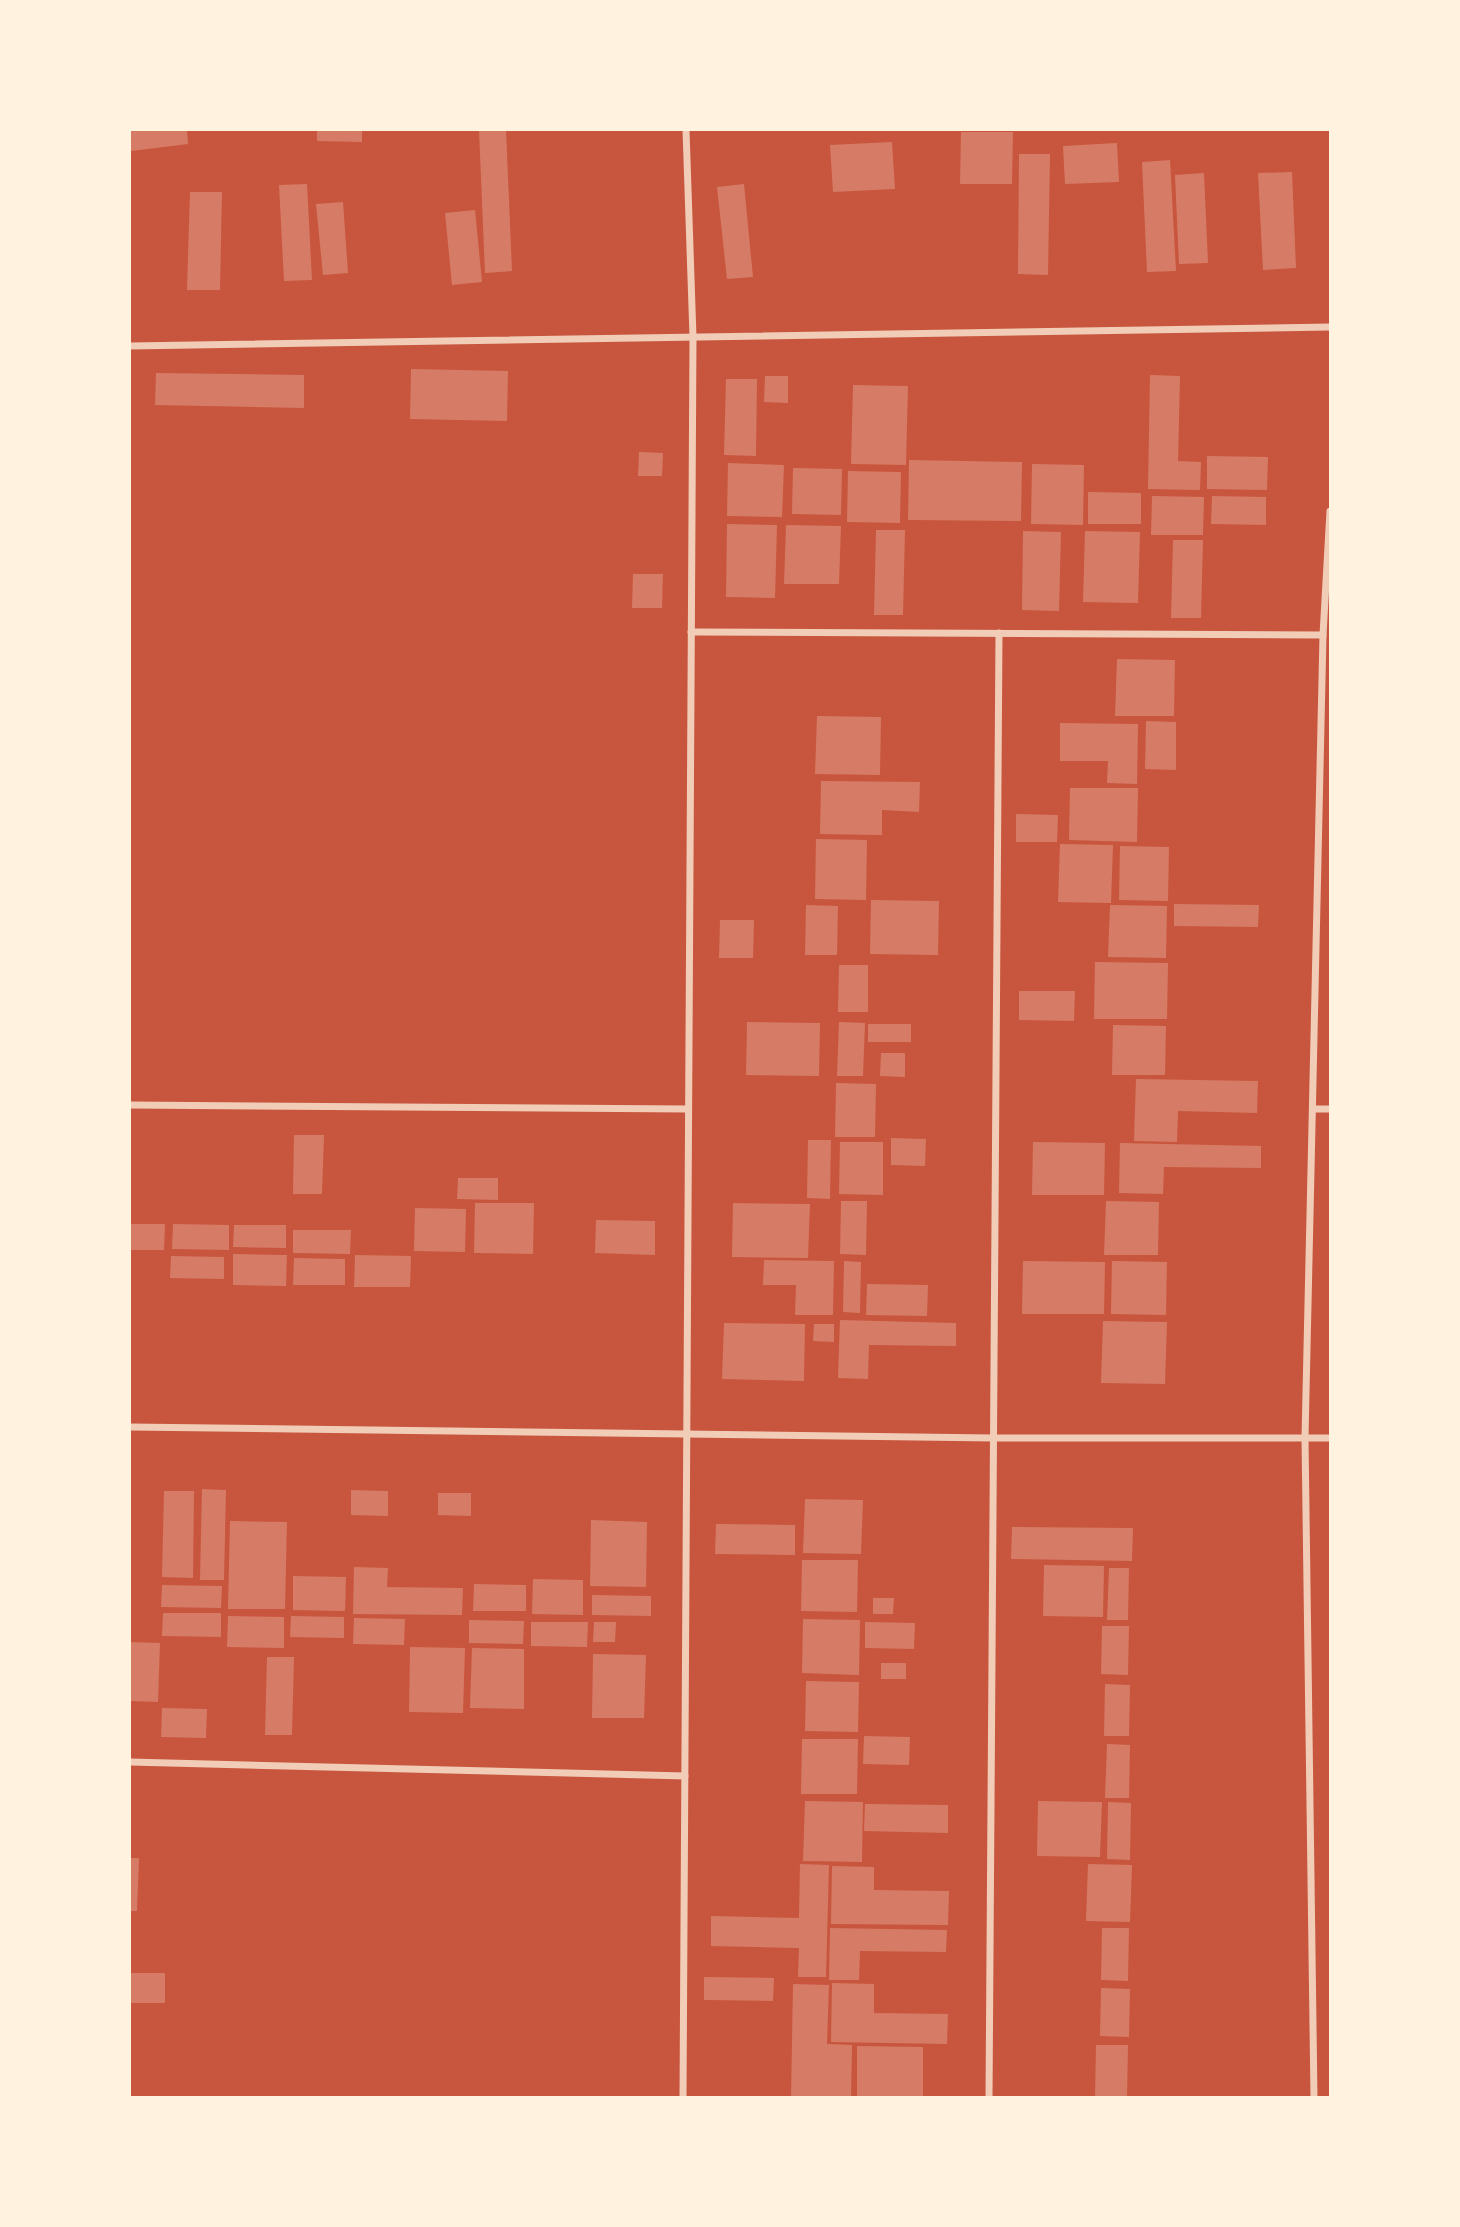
<svg xmlns="http://www.w3.org/2000/svg" width="1460" height="2227" font-family="Quicksand,sans-serif">
	<rect width="100%" height="100%" fill="#c8553d"/>
	<g fill="#d67c66">
		<polygon points="130,130 187,130 188,144 131,151"/>
		<polygon points="317,130 362,130 362,142 317,141"/>
		<polygon points="479,130 506,130 512,271 485,273"/>
		<polygon points="961,132 1013,132 1012,184 960,184"/>
		<polygon points="892,142 895,189 833,192 830,145"/>
		<polygon points="1117,143 1119,182 1065,184 1063,146"/>
		<polygon points="1019,154 1050,154 1048,275 1018,274"/>
		<polygon points="1170,160 1176,271 1147,272 1142,162"/>
		<polygon points="1292,172 1296,268 1263,270 1258,173"/>
		<polygon points="1204,173 1208,263 1179,264 1175,175"/>
		<polygon points="307,184 312,280 284,281 279,185"/>
		<polygon points="744,184 753,277 727,279 717,187"/>
		<polygon points="190,192 222,192 220,290 187,290"/>
		<polygon points="343,202 348,273 323,275 316,204"/>
		<polygon points="475,210 482,282 452,285 445,213"/>
		<polygon points="411,369 508,371 507,421 410,419"/>
		<polygon points="156,373 304,375 304,408 155,405"/>
		<polygon points="1150,375 1180,376 1178,461 1201,462 1200,490 1148,489"/>
		<polygon points="765,376 788,376 788,403 764,402"/>
		<polygon points="726,379 757,379 756,456 724,455"/>
		<polygon points="853,385 908,386 906,465 851,464"/>
		<polygon points="639,452 663,453 662,476 638,476"/>
		<polygon points="1207,456 1268,457 1267,490 1207,489"/>
		<polygon points="909,460 1022,462 1021,521 908,520"/>
		<polygon points="728,463 784,465 782,517 727,516"/>
		<polygon points="1032,464 1084,465 1083,525 1031,524"/>
		<polygon points="793,468 842,469 841,515 792,514"/>
		<polygon points="848,471 901,472 900,523 847,522"/>
		<polygon points="1088,492 1141,493 1141,524 1088,524"/>
		<polygon points="1152,496 1204,497 1203,535 1151,535"/>
		<polygon points="1212,496 1266,497 1266,525 1211,524"/>
		<polygon points="727,524 777,525 775,598 726,597"/>
		<polygon points="786,525 841,526 839,584 784,584"/>
		<polygon points="876,530 905,530 903,615 874,615"/>
		<polygon points="1023,531 1061,532 1059,611 1022,610"/>
		<polygon points="1085,531 1140,532 1138,603 1083,602"/>
		<polygon points="1173,540 1203,540 1201,618 1171,618"/>
		<polygon points="633,574 663,574 662,608 632,608"/>
		<polygon points="1117,659 1175,660 1174,716 1115,716"/>
		<polygon points="817,716 881,717 880,775 815,774"/>
		<polygon points="1146,721 1176,722 1176,770 1145,769"/>
		<polygon points="1060,723 1138,724 1137,784 1107,783 1108,761 1060,761"/>
		<polygon points="821,781 920,782 919,812 882,810 882,835 820,834"/>
		<polygon points="1070,788 1138,788 1137,842 1069,840"/>
		<polygon points="1016,814 1058,815 1057,842 1016,842"/>
		<polygon points="816,839 867,840 866,900 815,899"/>
		<polygon points="1060,844 1113,845 1111,903 1058,902"/>
		<polygon points="1120,846 1169,847 1168,901 1119,900"/>
		<polygon points="871,900 939,901 938,955 870,954"/>
		<polygon points="1174,904 1259,905 1258,927 1174,926"/>
		<polygon points="806,905 838,906 837,955 805,955"/>
		<polygon points="1110,905 1167,906 1166,958 1108,957"/>
		<polygon points="720,920 754,920 753,958 719,958"/>
		<polygon points="1095,962 1168,963 1167,1019 1094,1019"/>
		<polygon points="839,965 868,965 868,1012 838,1012"/>
		<polygon points="1019,991 1075,991 1074,1021 1019,1020"/>
		<polygon points="747,1022 820,1023 819,1076 746,1075"/>
		<polygon points="839,1022 865,1023 863,1076 837,1076"/>
		<rect x="868" y="1024" width="43" height="18"/>
		<polygon points="1113,1025 1166,1026 1165,1075 1112,1075"/>
		<polygon points="881,1053 905,1053 905,1077 880,1076"/>
		<polygon points="1136,1079 1258,1081 1257,1113 1178,1111 1177,1142 1134,1141"/>
		<polygon points="836,1083 876,1084 875,1137 835,1137"/>
		<polygon points="294,1135 324,1135 322,1194 293,1194"/>
		<polygon points="891,1138 926,1139 925,1166 891,1165"/>
		<polygon points="808,1140 831,1140 830,1199 807,1198"/>
		<polygon points="840,1142 883,1142 883,1195 839,1194"/>
		<polygon points="1033,1142 1105,1143 1104,1195 1032,1195"/>
		<polygon points="1120,1143 1261,1146 1261,1168 1164,1167 1163,1194 1119,1193"/>
		<polygon points="458,1178 498,1178 498,1200 457,1199"/>
		<polygon points="841,1201 867,1201 866,1255 840,1254"/>
		<polygon points="1106,1201 1159,1202 1158,1255 1104,1255"/>
		<polygon points="475,1203 534,1203 533,1254 474,1253"/>
		<polygon points="733,1203 810,1204 808,1258 732,1257"/>
		<polygon points="415,1208 466,1209 465,1252 414,1251"/>
		<polygon points="596,1220 655,1221 655,1255 595,1253"/>
		<polygon points="130,1224 165,1224 164,1250 130,1250"/>
		<polygon points="173,1224 229,1225 229,1250 172,1249"/>
		<polygon points="234,1225 286,1225 286,1248 233,1247"/>
		<polygon points="293,1230 351,1230 350,1254 293,1253"/>
		<polygon points="233,1254 287,1255 286,1286 233,1285"/>
		<polygon points="355,1255 411,1256 410,1287 354,1287"/>
		<polygon points="171,1256 224,1257 224,1279 170,1278"/>
		<polygon points="294,1258 345,1259 345,1285 293,1285"/>
		<polygon points="764,1260 834,1261 833,1315 795,1315 796,1285 763,1285"/>
		<polygon points="844,1261 861,1262 860,1313 843,1312"/>
		<polygon points="1023,1261 1105,1262 1104,1314 1022,1314"/>
		<polygon points="1112,1261 1167,1262 1166,1315 1111,1314"/>
		<polygon points="867,1284 928,1285 927,1316 866,1315"/>
		<polygon points="840,1320 956,1323 956,1346 869,1345 868,1379 838,1378"/>
		<polygon points="1103,1321 1167,1322 1165,1384 1101,1383"/>
		<polygon points="724,1323 805,1324 804,1381 722,1379"/>
		<polygon points="814,1324 834,1324 834,1342 813,1341"/>
		<polygon points="202,1489 226,1490 224,1580 200,1580"/>
		<polygon points="351,1490 388,1491 388,1516 351,1515"/>
		<polygon points="164,1491 194,1491 193,1578 162,1577"/>
		<polygon points="438,1493 471,1493 471,1516 438,1515"/>
		<polygon points="805,1499 863,1500 861,1554 803,1553"/>
		<polygon points="591,1520 647,1522 646,1587 590,1586"/>
		<polygon points="230,1521 287,1522 285,1609 228,1609"/>
		<polygon points="716,1524 795,1525 795,1555 715,1554"/>
		<polygon points="1012,1527 1133,1528 1132,1561 1011,1559"/>
		<polygon points="802,1560 858,1560 857,1612 801,1611"/>
		<polygon points="1044,1565 1104,1566 1103,1617 1043,1616"/>
		<polygon points="354,1567 388,1568 387,1587 463,1588 462,1615 353,1614"/>
		<polygon points="1109,1568 1129,1568 1128,1620 1107,1620"/>
		<polygon points="293,1576 346,1577 345,1611 293,1610"/>
		<polygon points="533,1579 583,1580 583,1615 532,1614"/>
		<polygon points="474,1584 526,1585 526,1611 473,1611"/>
		<polygon points="162,1585 222,1586 221,1608 161,1607"/>
		<polygon points="592,1595 651,1596 651,1616 592,1615"/>
		<polygon points="873,1598 894,1598 893,1614 873,1614"/>
		<polygon points="163,1613 221,1613 221,1637 162,1636"/>
		<polygon points="228,1616 284,1617 284,1648 227,1647"/>
		<polygon points="291,1616 344,1617 344,1638 290,1637"/>
		<polygon points="354,1618 405,1619 404,1645 353,1644"/>
		<polygon points="803,1619 860,1620 859,1675 802,1673"/>
		<polygon points="469,1620 524,1621 523,1644 469,1643"/>
		<polygon points="531,1622 588,1622 587,1647 531,1646"/>
		<polygon points="594,1622 616,1622 615,1642 593,1642"/>
		<polygon points="865,1622 915,1623 914,1649 865,1648"/>
		<polygon points="1102,1626 1129,1626 1128,1675 1101,1674"/>
		<polygon points="130,1642 160,1643 158,1702 130,1701"/>
		<polygon points="410,1647 465,1648 463,1713 409,1712"/>
		<polygon points="472,1648 524,1649 524,1709 470,1708"/>
		<polygon points="593,1654 646,1655 644,1718 592,1718"/>
		<polygon points="267,1657 294,1657 292,1735 265,1735"/>
		<rect x="881" y="1663" width="25" height="16"/>
		<polygon points="806,1681 859,1682 858,1732 805,1731"/>
		<polygon points="1105,1684 1130,1685 1129,1736 1104,1736"/>
		<polygon points="162,1708 207,1709 206,1738 161,1737"/>
		<polygon points="864,1736 910,1737 909,1765 863,1764"/>
		<polygon points="802,1739 858,1739 857,1794 801,1794"/>
		<polygon points="1107,1744 1130,1745 1129,1798 1105,1798"/>
		<polygon points="805,1801 863,1802 862,1862 803,1861"/>
		<polygon points="1038,1801 1102,1802 1100,1857 1037,1856"/>
		<polygon points="1108,1802 1131,1803 1130,1860 1107,1859"/>
		<polygon points="865,1804 948,1805 948,1833 864,1831"/>
		<polygon points="130,1858 139,1858 137,1911 130,1911"/>
		<polygon points="800,1864 829,1865 826,1977 798,1977 799,1948 711,1946 711,1916 799,1918"/>
		<polygon points="1088,1864 1132,1865 1130,1922 1086,1921"/>
		<polygon points="832,1866 874,1867 874,1890 949,1891 948,1925 831,1924"/>
		<polygon points="830,1928 947,1930 946,1952 860,1951 859,1980 829,1980"/>
		<polygon points="1102,1928 1129,1928 1128,1981 1101,1980"/>
		<rect x="130" y="1973" width="35" height="30"/>
		<polygon points="704,1977 774,1978 773,2001 704,2000"/>
		<polygon points="832,1983 874,1984 874,2013 948,2014 947,2044 831,2042"/>
		<polygon points="793,1984 829,1985 827,2044 852,2045 851,2098 791,2098"/>
		<polygon points="1101,1988 1130,1989 1129,2037 1100,2036"/>
		<polygon points="1096,2045 1128,2045 1127,2098 1095,2098"/>
		<polygon points="857,2046 923,2047 923,2098 857,2098"/>
	</g>
	<g fill="none" stroke-linecap="round" stroke-linejoin="round">
		<g stroke="#f1ccb7" stroke-width="7">
			<polyline points="130,346 1330,327"/>
			<polyline points="691,632 1323,635"/>
			<polyline points="130,1105 688,1109"/>
			<polyline points="1313,1109 1330,1109"/>
			<polyline points="130,1427 993,1438 1330,1438"/>
			<polyline points="130,1762 685,1776"/>
			<polyline points="683,2098 693,337 686,130"/>
			<polyline points="989,2098 999,633"/>
			<polyline points="1314,2098 1305,1438 1323,635 1330,511"/>
		</g>
	</g>
	<rect width="1460" height="2227" fill="none" stroke="#fff3e0" stroke-width="262"/>
</svg>
